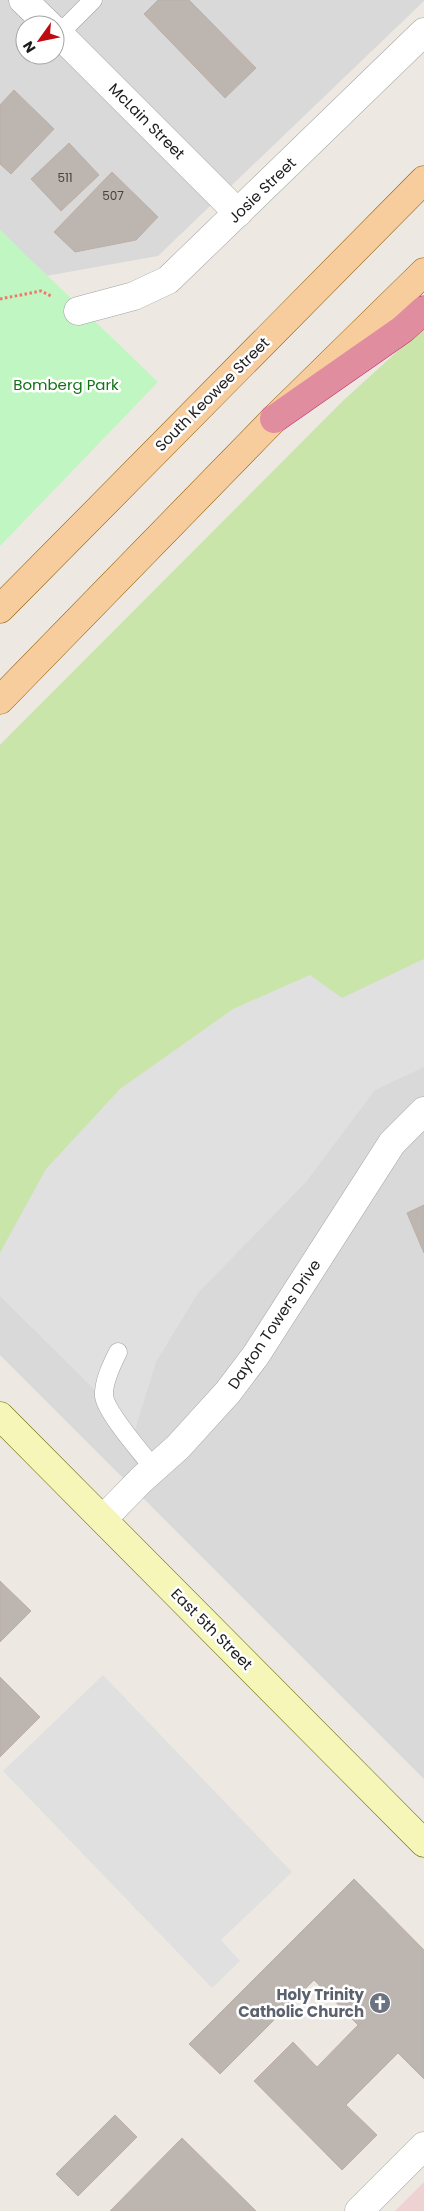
<svg xmlns="http://www.w3.org/2000/svg" width="424" height="2211" font-family="Poppins,sans-serif">
	<rect width="100%" height="100%" fill="#ede9e2"/>
	<g fill="#dad9d9" fill-rule="evenodd">
		<path d="M0 0H424V1L158 256 46 276 0 230ZM25 25H55V55H25Z"/>
		<polygon points="424,327 424,1779 0,1355 0,745 343,401"/>
	</g>
	<polygon fill="#eed2d2" points="424,2182 424,2211 395,2211"/>
	<polygon fill="#cae5aa" points="424,327 424,959 342,998 46,1169 0,1253 0,745 343,401"/>
	<polygon fill="#c0f6c2" points="0,230 158,382 0,546"/>
	<g fill="#e0e0e0">
		<polygon points="424,959 424,1067 375,1090 306,1182 198,1293 156,1362 135,1430 0,1296 0,1253 46,1169 120,1089 233,1009 310,975 342,998"/>
		<polygon points="103,1675 292,1872 221,1940 240,1961 212,1988 3,1771"/>
	</g>
	<g fill="#bdb5af" stroke="#beafa6">
		<polygon points="158,0 189,0 256,68 225,98 144,14"/>
		<polygon points="14,90 54,129 11,174 0,164 0,105"/>
		<polygon points="69,143 99,175 61,211 31,179"/>
		<polygon points="112,172 158,217 136,240 75,252 54,232"/>
		<polygon points="424,1205 424,1253 407,1213"/>
		<polygon points="0,1581 31,1611 0,1642"/>
		<polygon points="0,1677 40,1717 0,1757"/>
		<polygon points="354,1879 424,1950 424,2079 398,2053 346,2105 377,2135 342,2170 254,2081 293,2042 317,2067 358,2025 314,1980 220,2074 189,2044"/>
		<polygon points="115,2115 137,2137 78,2196 56,2174"/>
		<polygon points="182,2138 256,2211 110,2211"/>
	</g>
	<g fill="none" stroke-linecap="round" stroke-linejoin="round">
		<g stroke="#a3a3a3" stroke-width="19">
			<g id="service">
				<polyline points="59,34 93,0"/>
				<path d="M118 1352C112 1364 103 1382 104 1396 106 1413 143 1454 154 1469"/>
			</g>
		</g>
		<g stroke="#a3a3a3" stroke-width="29">
			<g id="minor">
				<polyline points="23,0 49,25"/>
				<polyline points="55,30 238,213"/>
				<polyline points="78,311 134,296 168,280 424,32"/>
				<polyline points="103,1519 141,1480 178,1447 228,1392 256,1355 392,1143 424,1111"/>
				<polyline points="359,2211 424,2146"/>
			</g>
		</g>
		<g stroke="#666d0a" stroke-width="29">
			<polyline id="secondary" points="0,1416 424,1843"/>
		</g>
		<g stroke="#8d5b07" stroke-width="29">
			<g id="primary">
				<polyline points="0,609 424,180"/>
				<polyline points="0,700 274,419 424,272"/>
			</g>
		</g>
		<g stroke="#ce2c6a" stroke-width="29">
			<polyline id="motorway" points="274,419 403,329 424,310"/>
		</g>
		<polyline stroke="#f2766e" stroke-width="3" stroke-dasharray="2.5 2.5" stroke-linecap="butt" points="0,299 41,291 51,296"/>
		<use href="#service" stroke="#fff" stroke-width="18"/>
		<use href="#minor" stroke="#fff" stroke-width="28"/>
		<use href="#secondary" stroke="#f5f6b8" stroke-width="28"/>
		<use href="#primary" stroke="#f7cd9e" stroke-width="28"/>
		<use href="#motorway" stroke="#e18da0" stroke-width="28"/>
	</g>
	<defs>
		<g id="church-disc" transform="scale(1.125)"><circle r="9.5" fill="#6b7280" stroke="#fff"/><path d="M-1.2-6h2.4v3.5h3.3v2.4h-3.3V6h-2.4V-.1h-3.3v-2.4h3.3Z" fill="#fff"/></g>
	</defs>
	<g fill-rule="evenodd">
		<use href="#church-disc" x="380" y="2003"/>
	</g>
	<g text-anchor="middle" dominant-baseline="central" stroke-width="5" stroke-linejoin="round" paint-order="stroke">
		<g font-size="12" fill="#444241">
			<text x="65" y="177">511</text>
			<text x="113" y="195">507</text>
		</g>
		<g font-size="15" fill="#1c1c1c" stroke="#fff">
			<text transform="translate(147 121) rotate(45)">McLain Street</text>
			<text transform="translate(262 190) rotate(-44)">Josie Street</text>
			<text transform="translate(212 394) rotate(-45)">South Keowee Street</text>
			<text transform="translate(274 1324) rotate(-56)">Dayton Towers Drive</text>
			<text transform="translate(212 1629) rotate(45)">East 5th Street</text>
		</g>
		<g font-size="15" fill="#117415" stroke="#fff">
			<text x="66" y="384">Bomberg Park</text>
		</g>
		<g font-size="15" font-weight="bold" fill="#5b616d" stroke="#fff" text-anchor="end">
			<text x="364" y="1994">Holy Trinity<tspan x="364" dy="17">Catholic Church</tspan></text>
		</g>
	</g>
	<g transform="translate(40 40) rotate(237)"><circle r="24" fill="#ffffff" stroke="#a4a4a4"/>
	<path d="M0-4L9 19L0 12L-9 19Z" fill="#bf0a11"/>
	<text y="-8" font-size="14" font-weight="bold" text-anchor="middle" fill="#1c1c1c">N</text>
	</g>
</svg>
